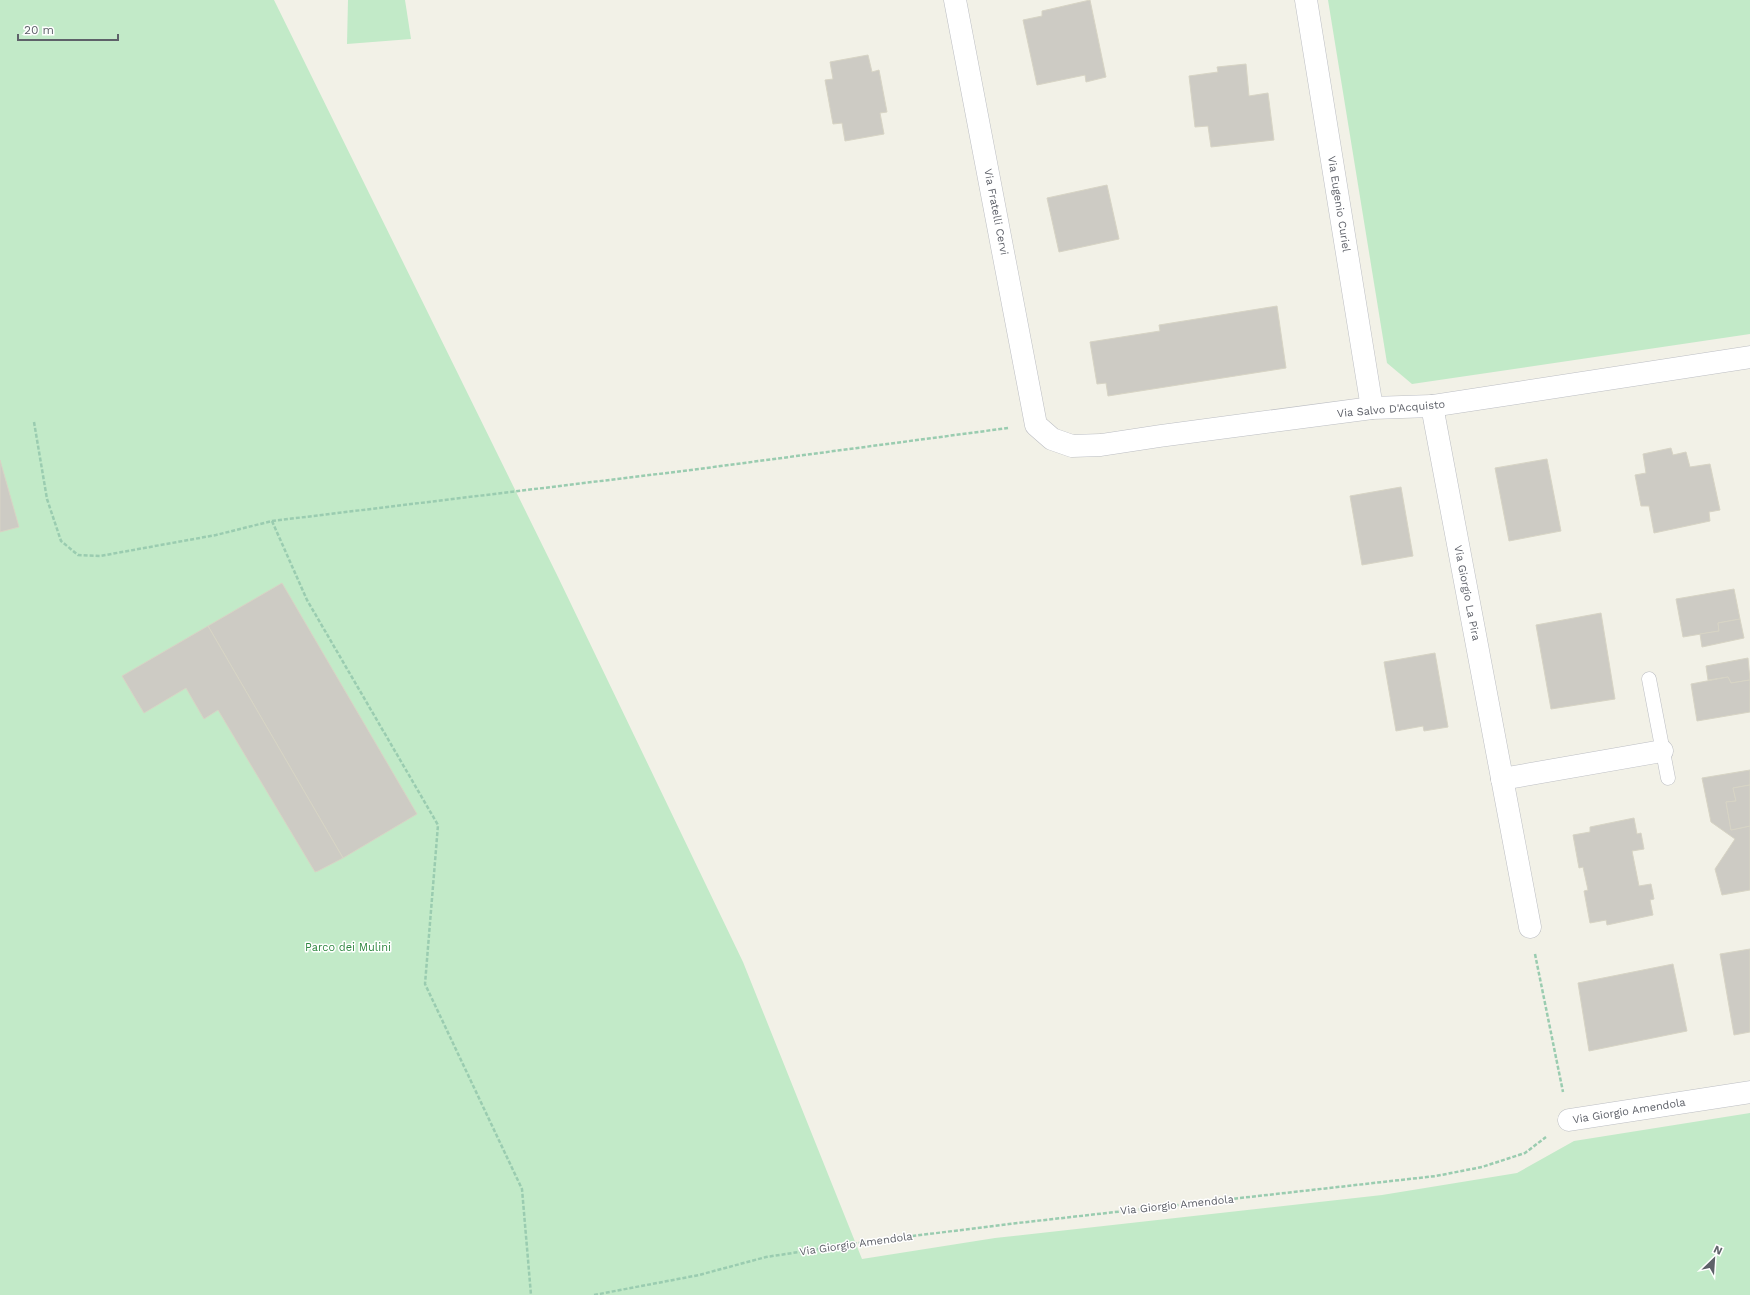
<svg xmlns="http://www.w3.org/2000/svg" width="1750" height="1295" font-family="'Work Sans',sans-serif">
	<rect width="100%" height="100%" fill="#f2f1e7"/>
	<g fill="#c2eac8">
		<polygon points="0,0 274,0 558,577 743,962 862,1259 995,1238 1382,1195 1517,1173 1574,1141 1750,1113 1750,1295 0,1295"/>
		<polygon points="348,0 405,0 411,39 347,44"/>
		<polygon points="1328,0 1750,0 1750,334 1412,384 1387,363"/>
	</g>
	<g fill="#cdcbc4" stroke="#d7d4c5">
		<polygon points="1090,0 1106,77 1086,82 1085,75 1037,85 1023,20 1042,16 1042,11"/>
		<polygon points="868,55 872,72 879,70 887,112 880,113 884,134 845,141 842,123 833,124 825,80 833,79 830,62"/>
		<polygon points="1246,64 1249,96 1268,93 1274,140 1211,147 1208,126 1195,127 1189,76 1218,72 1217,67"/>
		<polygon points="1107,185 1119,239 1059,252 1047,198"/>
		<polygon points="1277,306 1286,368 1108,396 1106,383 1097,384 1090,342 1160,331 1159,325"/>
		<polygon points="1671,448 1673,455 1686,452 1690,467 1710,464 1720,510 1709,512 1710,521 1654,533 1649,506 1641,506 1635,475 1646,473 1643,454"/>
		<polygon points="1547,459 1561,531 1509,541 1495,468"/>
		<polygon points="0,460 19,527 0,532"/>
		<polygon points="1401,487 1413,556 1362,565 1350,496"/>
		<polygon points="282,583 417,814 343,858 208,626"/>
		<polygon points="1734,589 1740,619 1718,623 1719,631 1683,637 1676,599"/>
		<polygon points="1601,613 1615,699 1551,709 1536,625"/>
		<polygon points="1740,619 1744,638 1702,647 1700,634 1719,631 1718,623"/>
		<polygon points="208,626 343,858 318,871 315,872 218,710 204,719 186,688 144,713 122,676"/>
		<polygon points="1435,653 1448,727 1424,731 1423,726 1396,731 1384,662"/>
		<polygon points="1748,658 1750,680 1731,683 1728,677 1708,680 1706,666"/>
		<polygon points="1728,677 1731,683 1750,680 1750,712 1697,721 1691,684"/>
		<polygon points="1750,770 1750,785 1733,788 1736,801 1726,802 1731,830 1750,826 1750,890 1722,895 1715,869 1735,839 1711,822 1702,778"/>
		<polygon points="1750,785 1750,826 1731,830 1726,802 1736,801 1733,788"/>
		<polygon points="1634,818 1637,834 1641,833 1644,849 1632,851 1639,886 1651,884 1654,899 1650,900 1653,915 1607,925 1606,920 1590,923 1584,891 1588,890 1583,867 1579,868 1573,835 1590,832 1590,827"/>
		<polygon points="1750,949 1750,1032 1734,1035 1720,954"/>
		<polygon points="1673,964 1687,1031 1589,1051 1578,983"/>
	</g>
	<g fill="none" stroke-linecap="round" stroke-linejoin="round">
		<g stroke="#bcbec3" stroke-width="15">
			<polyline id="lane" points="1649,679 1668,778"/>
		</g>
		<g stroke="#bcbec3" stroke-width="23">
			<g id="street">
				<polyline points="955,0 1036,425 1052,439 1072,446 1101,445 1160,436 1372,408 1432,406 1750,357"/>
				<polyline points="1306,0 1372,408"/>
				<polyline points="1432,406 1530,927"/>
				<polyline points="1502,779 1662,751"/>
				<polyline points="1569,1120 1750,1092"/>
			</g>
		</g>
		<g stroke="#9accb0" stroke-width="2.5" stroke-dasharray="4 2" stroke-linecap="butt">
			<polyline points="34,422 47,499 61,541 78,555 100,556 216,535 272,521 691,470 1008,428"/>
			<polyline points="272,521 307,600 438,825 425,984 522,1189 531,1295"/>
			<polyline points="1535,954 1563,1092"/>
			<polyline points="594,1295 699,1275 766,1257 865,1242 1009,1224 1436,1176 1482,1167 1525,1153 1546,1137"/>
		</g>
		<use href="#lane" stroke="#fff" stroke-width="14"/>
		<use href="#street" stroke="#fff" stroke-width="22"/>
	</g>
	<g text-anchor="middle" dominant-baseline="central" stroke-width="3" stroke-linejoin="round" paint-order="stroke">
		<g font-size="11" fill="#5e6169" stroke="#fff">
			<text transform="translate(1339 204) rotate(81)">Via Eugenio Curiel</text>
			<text transform="translate(996 212) rotate(79)">Via Fratelli Cervi</text>
			<text transform="translate(1391 409) rotate(-5)">Via Salvo D'Acquisto</text>
			<text transform="translate(1467 593) rotate(79)">Via Giorgio La Pira</text>
			<text transform="translate(1629 1111) rotate(-9)">Via Giorgio Amendola</text>
			<text transform="translate(1177 1205) rotate(-6)">Via Giorgio Amendola</text>
			<text transform="translate(856 1244) rotate(-8)">Via Giorgio Amendola</text>
		</g>
		<g font-size="11" fill="#2f8740" stroke="#fff">
			<text x="348" y="947">Parco dei Mulini</text>
		</g>
	</g>
	<g transform="translate(1714 1259) rotate(25)" stroke="#ffffff" stroke-width="3" paint-order="stroke">
	<path d="M0-3L7 15L0 10L-7 15Z" fill="#5e6169"/>
	<text y="-6" font-size="11" font-weight="bold" text-anchor="middle" fill="#5e6169">N</text>
	</g>
	<path d="M18 34v6h100v-6" fill="none" stroke="#5e6169" stroke-width="2"/>
	<text x="24" y="34" font-size="12" fill="#5e6169" stroke="#ffffff" stroke-width="3" paint-order="stroke">20 m</text>
</svg>
